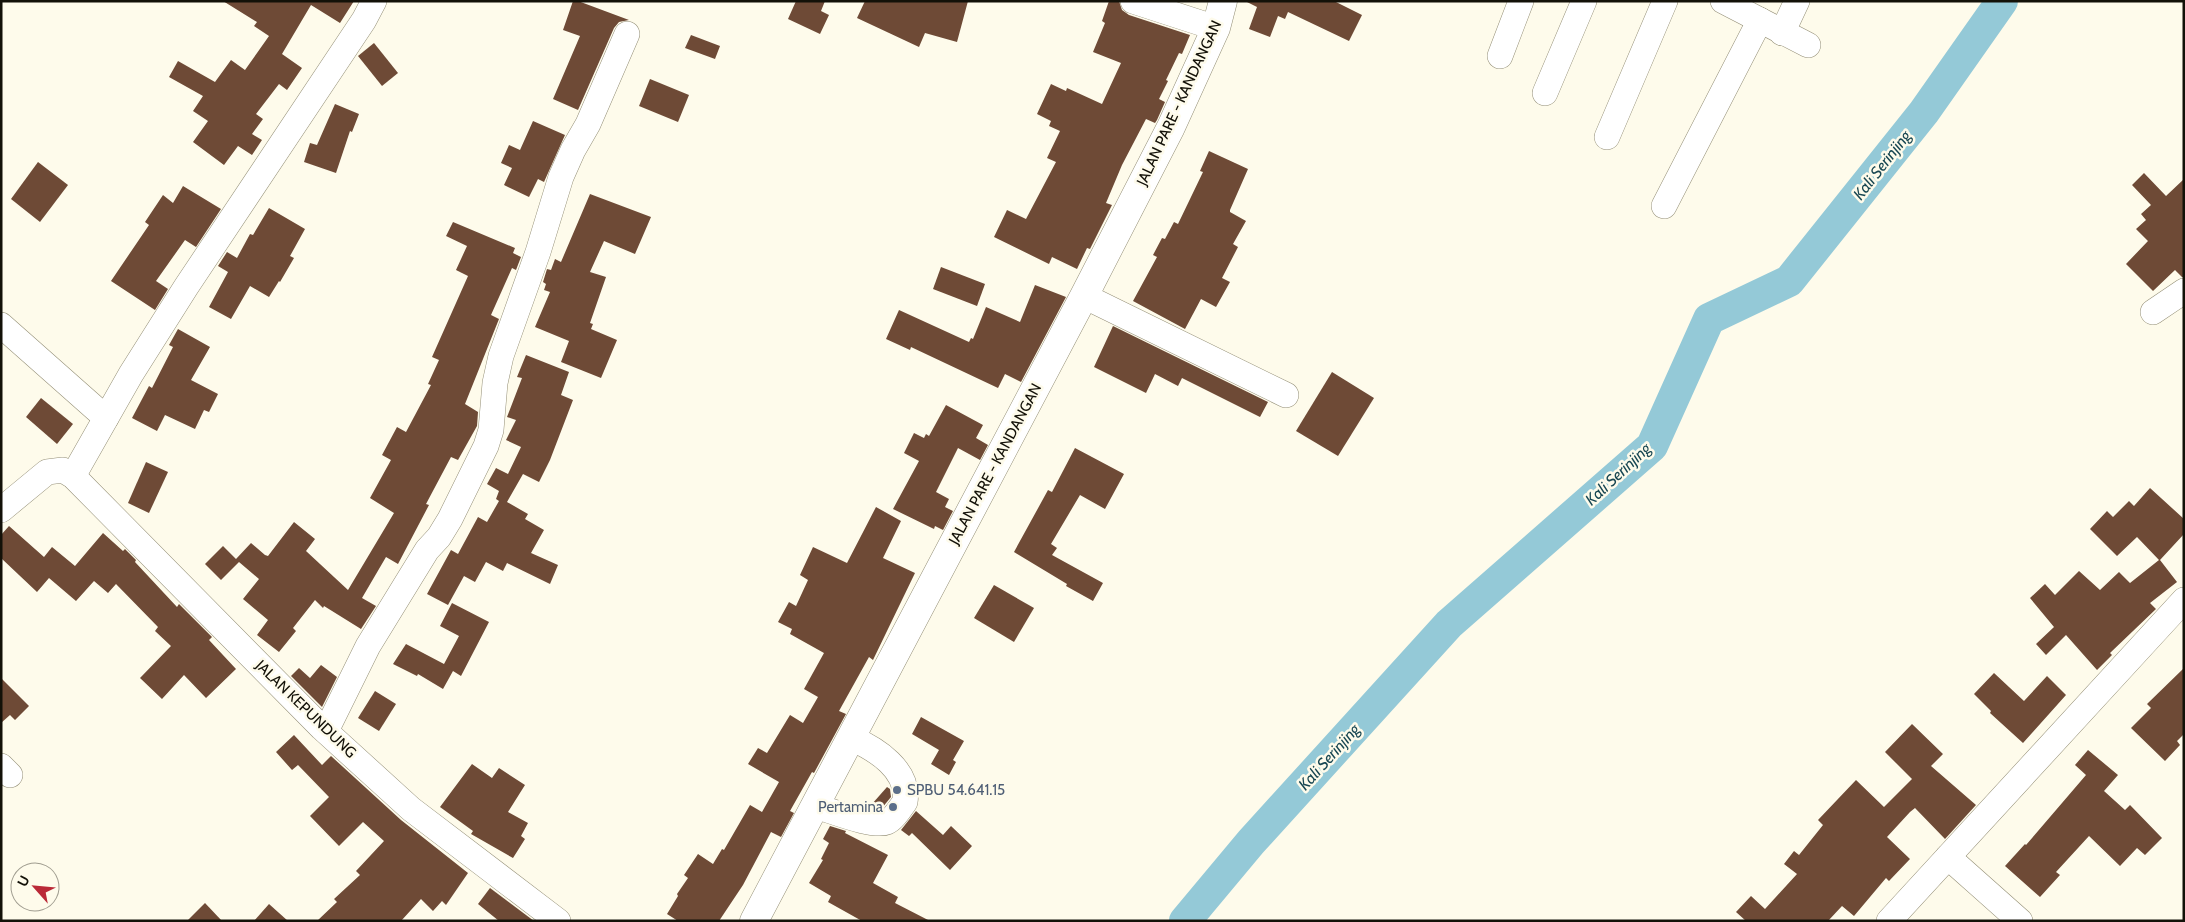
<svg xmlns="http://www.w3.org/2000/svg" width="2185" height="922" font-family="Cabin,sans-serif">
	<rect width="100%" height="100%" fill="#fefbeb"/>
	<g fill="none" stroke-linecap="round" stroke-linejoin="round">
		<polyline stroke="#94c9d7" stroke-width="32" points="1185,921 1251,842 1449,624 1652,446 1709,319 1789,281 1924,112 2002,1"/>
	</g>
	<g fill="#6e4a36">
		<polygon points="223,1 354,1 340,23 311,5 282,54 302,68 287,90 279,84 256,114 263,119 252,134 262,140 252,155 238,146 224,165 193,142 208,121 193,111 203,96 169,77 178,61 215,82 231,60 245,70 269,36 254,26 257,22"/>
		<polygon points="573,1 578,1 629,20 619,22 614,28 578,110 553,99 580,36 563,30"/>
		<polygon points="796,1 825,1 821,11 829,15 820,34 788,19"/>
		<polygon points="865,1 968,1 957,42 925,33 919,47 857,18"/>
		<polygon points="1109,1 1119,1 1122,10 1129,15 1190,35 1182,54 1179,53 1166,80 1168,81 1159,99 1165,102 1157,120 1155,123 1146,119 1122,165 1106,203 1112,205 1090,249 1087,248 1077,269 1052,257 1049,264 994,237 1007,210 1026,219 1056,162 1047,158 1060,131 1049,126 1051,121 1037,114 1051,84 1066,91 1067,88 1102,104 1121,63 1093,52 1105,23 1102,21"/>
		<polygon points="1245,1 1334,1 1362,15 1349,41 1288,12 1285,19 1278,16 1270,37 1249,29 1257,7"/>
		<polygon points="691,35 720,46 715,59 685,48"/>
		<polygon points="374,43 398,73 382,86 358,56"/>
		<polygon points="650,79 689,95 678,122 639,106"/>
		<polygon points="335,104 359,114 352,132 350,131 336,173 304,162 310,143 317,145"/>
		<polygon points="533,121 565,135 544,182 538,179 529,197 504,185 512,168 501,163 509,145 520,150"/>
		<polygon points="1209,151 1248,169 1230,210 1230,212 1246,221 1233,244 1238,247 1222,278 1230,282 1216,307 1201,299 1185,329 1133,301 1157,257 1153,255 1162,238 1165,239 1174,222 1178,224 1203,172 1200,171"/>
		<polygon points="38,162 68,185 40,222 11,199"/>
		<polygon points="2144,173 2166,196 2184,179 2184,277 2182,277 2175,270 2153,291 2126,264 2148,241 2136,229 2146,220 2141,214 2151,205 2132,185"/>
		<polygon points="183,186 221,209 196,247 185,240 156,281 168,289 155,310 111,281 149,225 145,222 163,195 173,203"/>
		<polygon points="590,194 651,217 635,254 604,241 590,272 606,277 590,323 593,324 591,329 617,340 601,378 561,362 569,341 535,327 550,292 544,290 546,284 543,282 547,269 551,270 555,259 561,262"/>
		<polygon points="269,208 305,229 290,256 294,258 280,282 279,281 269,297 250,286 231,319 209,307 228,272 218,266 227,252 237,258 250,234 253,235"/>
		<polygon points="453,222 515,248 513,253 521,257 516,270 512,268 491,315 499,319 465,404 478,412 477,426 458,460 451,457 426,504 429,505 398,564 386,557 362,598 376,606 361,629 324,606 323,608 315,600 293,628 296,631 279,652 257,635 268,620 243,599 259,579 239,562 221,580 205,564 223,546 236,559 251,543 265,555 268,556 294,522 315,539 306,551 348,590 394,513 370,498 391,460 382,455 397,427 406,432 431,385 428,384 439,360 432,357 468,276 456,270 467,246 446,236"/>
		<polygon points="941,267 985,284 977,306 933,289"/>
		<polygon points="1035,285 1066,297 1021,382 1005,374 998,388 911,347 910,350 886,339 899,310 969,342 971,338 973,339 986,307 1020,322"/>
		<polygon points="1113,326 1268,402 1260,417 1182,378 1178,386 1155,374 1146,393 1094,367"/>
		<polygon points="178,329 210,347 191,380 218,394 209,412 204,410 195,429 165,415 157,431 132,418 149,386 152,388 173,347 169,345"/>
		<polygon points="526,355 569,372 561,395 573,400 550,460 539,482 523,474 507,502 528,514 525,519 544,530 531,553 558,565 550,584 507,563 503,571 486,562 475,582 464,576 448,605 427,594 451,550 458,554 478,517 487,522 499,501 496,499 499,491 487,484 496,468 508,474 521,447 506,440 516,420 507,417 522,378 517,377"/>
		<polygon points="1332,372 1374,398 1338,456 1296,431"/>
		<polygon points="41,398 73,424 57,444 26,417"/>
		<polygon points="946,405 983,425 976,438 988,445 980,460 958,448 936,492 949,499 945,507 953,511 943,530 935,526 934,529 893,509 919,461 904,453 914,433 924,438 926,434 929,436"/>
		<polygon points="1075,448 1124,474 1105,509 1080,495 1051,544 1057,548 1052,555 1103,583 1093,601 1066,586 1067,584 1014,552 1048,490 1052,492"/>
		<polygon points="146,462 168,472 149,513 128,503"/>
		<polygon points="2150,488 2184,519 2184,534 2160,560 2177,582 2150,603 2156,609 2110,653 2112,655 2097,670 2066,635 2046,655 2036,644 2054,627 2030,598 2045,584 2055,595 2079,571 2100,590 2119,572 2130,583 2159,560 2137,537 2117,556 2090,529 2107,511 2113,517 2129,501 2134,506"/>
		<polygon points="876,507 901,521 883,558 915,573 873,660 869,657 839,711 846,714 814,773 812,772 790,811 794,813 781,837 771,832 743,885 719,921 678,921 667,914 678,896 677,894 688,878 684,875 698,854 713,864 722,849 724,850 750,805 762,812 779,782 748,764 758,748 767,753 790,715 803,723 818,697 804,689 824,653 790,634 792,629 778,622 789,602 796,606 808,580 800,575 813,547 847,563"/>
		<polygon points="9,526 44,557 52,547 75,566 103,533 123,551 125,549 136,560 135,562 177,607 179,604 212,637 209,640 236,669 206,698 184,675 162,699 140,678 171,646 155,631 158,627 116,584 108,593 94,581 76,601 49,578 37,592 1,558 1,535"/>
		<polygon points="994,585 1034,608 1014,642 974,618"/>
		<polygon points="452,603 489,622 461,676 453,671 443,689 418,674 417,676 393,664 406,644 444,664 459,636 440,626"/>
		<polygon points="321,665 337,677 322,707 291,676 299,668 310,678"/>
		<polygon points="2184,668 2184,734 2177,741 2180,745 2165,761 2131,728 2151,708 2147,704"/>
		<polygon points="1994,673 2024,701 2047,676 2066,695 2023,743 1990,713 1991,711 1974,694"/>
		<polygon points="1,678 29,706 15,720 10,715 1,723"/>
		<polygon points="375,691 396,704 379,731 358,718"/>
		<polygon points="921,717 964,741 953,760 956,762 949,775 931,764 939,750 912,734"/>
		<polygon points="1912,724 1943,754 1931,766 1976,805 1945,839 1915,808 1910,812 1887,837 1910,859 1889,881 1886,878 1854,916 1842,906 1828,921 1746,921 1736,912 1751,896 1765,909 1797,874 1784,864 1794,851 1799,855 1823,825 1818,820 1856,780 1884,807 1912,779 1885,752"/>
		<polygon points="294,735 322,765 331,756 401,820 468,873 446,905 442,901 433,911 421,899 401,921 317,921 337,902 334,899 360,875 356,871 384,841 363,822 339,846 310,816 329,797 298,765 292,770 276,752"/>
		<polygon points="2088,750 2118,775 2104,791 2125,810 2130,805 2162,838 2145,855 2137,848 2120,866 2089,836 2056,872 2060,875 2040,897 2005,866 2025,844 2026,845 2086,775 2075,765"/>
		<polygon points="472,764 492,778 499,768 525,785 508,812 528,823 521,836 525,839 513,858 471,834 473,831 440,807"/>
		<polygon points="887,787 890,789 891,797 882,808 877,809 872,804"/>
		<polygon points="916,811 943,835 951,826 972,846 950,870 912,833 909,836 901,830"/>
		<polygon points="830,826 846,831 845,833 888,855 873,883 898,897 895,903 930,921 862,921 828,902 831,896 809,883 823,860 821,859 829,843 823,839"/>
		<polygon points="490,888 534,921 499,921 478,904"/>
		<polygon points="205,903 222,921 187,921"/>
		<polygon points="269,904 288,921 254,921"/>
	</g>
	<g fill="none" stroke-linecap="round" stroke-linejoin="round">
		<g stroke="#948f77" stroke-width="26">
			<g id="minor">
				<polyline points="1133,1 1216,28"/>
				<polyline points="1723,1 1808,45"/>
				<polyline points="1782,33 1797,1"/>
				<polyline points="1500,56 1521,1"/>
				<polyline points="1545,93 1584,1"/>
				<polyline points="1607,137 1665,1"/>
				<polyline points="1664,206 1760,20"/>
				<polyline points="1084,296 1286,395"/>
				<polyline points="2153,312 2184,291"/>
				<polyline points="1,325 106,418"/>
				<polyline points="73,476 131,374 186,287 364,20 374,1"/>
				<polyline points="1,510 47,472 63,470 73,476 322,728 411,809 558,921"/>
				<polyline points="326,731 368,646 427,550 439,537 450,519 486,446 491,430 495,383 501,356 538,252 561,177 573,150 588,124 627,34"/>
				<polyline points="1,766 10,775"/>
				<path d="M815 806C830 810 873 828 887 822 894 819 900 808 905 802 910 770 876 749 851 738"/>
				<polyline points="1948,857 2020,921"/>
				<polyline points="1889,921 2184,600"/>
			</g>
		</g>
		<g stroke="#948f77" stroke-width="29">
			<polyline id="major" points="754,921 1084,296 1171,127 1216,28 1223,1"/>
		</g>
		<use href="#minor" stroke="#fff" stroke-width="25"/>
		<use href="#major" stroke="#fff" stroke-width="28"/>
	</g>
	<g fill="#5c6f8a" stroke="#fefbeb" stroke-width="2">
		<circle cx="897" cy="790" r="5"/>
		<circle cx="893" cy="807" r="5"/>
	</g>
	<g text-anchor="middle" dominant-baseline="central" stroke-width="5" stroke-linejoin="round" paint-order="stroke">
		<g font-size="15" fill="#131108" stroke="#fefbeb">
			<text transform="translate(1179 103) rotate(-65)">JALAN PARE - KANDANGAN</text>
			<text transform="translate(995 464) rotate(-62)">JALAN PARE - KANDANGAN</text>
			<text transform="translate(306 709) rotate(44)">JALAN KEPUNDUNG</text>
		</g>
		<g font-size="15" fill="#4e5e75" stroke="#fefbeb" text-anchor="start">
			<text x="907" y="790">SPBU 54.641.15</text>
			<text x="883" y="807" text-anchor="end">Pertamina</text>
		</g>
		<g font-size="16" font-style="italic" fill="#184752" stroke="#fefbeb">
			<text transform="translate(1882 165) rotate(-52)">Kali Serinjing</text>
			<text transform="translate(1618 474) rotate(-43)">Kali Serinjing</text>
			<text transform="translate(1329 757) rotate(-48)">Kali Serinjing</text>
		</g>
	</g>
	<rect width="2185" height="922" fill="none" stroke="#131108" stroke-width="5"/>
	<g transform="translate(35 887) rotate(297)"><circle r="24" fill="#fefbeb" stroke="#a09d90"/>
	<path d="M0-4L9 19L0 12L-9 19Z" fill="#ba2937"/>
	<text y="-8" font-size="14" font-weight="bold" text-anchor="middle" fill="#131108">U</text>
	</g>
</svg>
